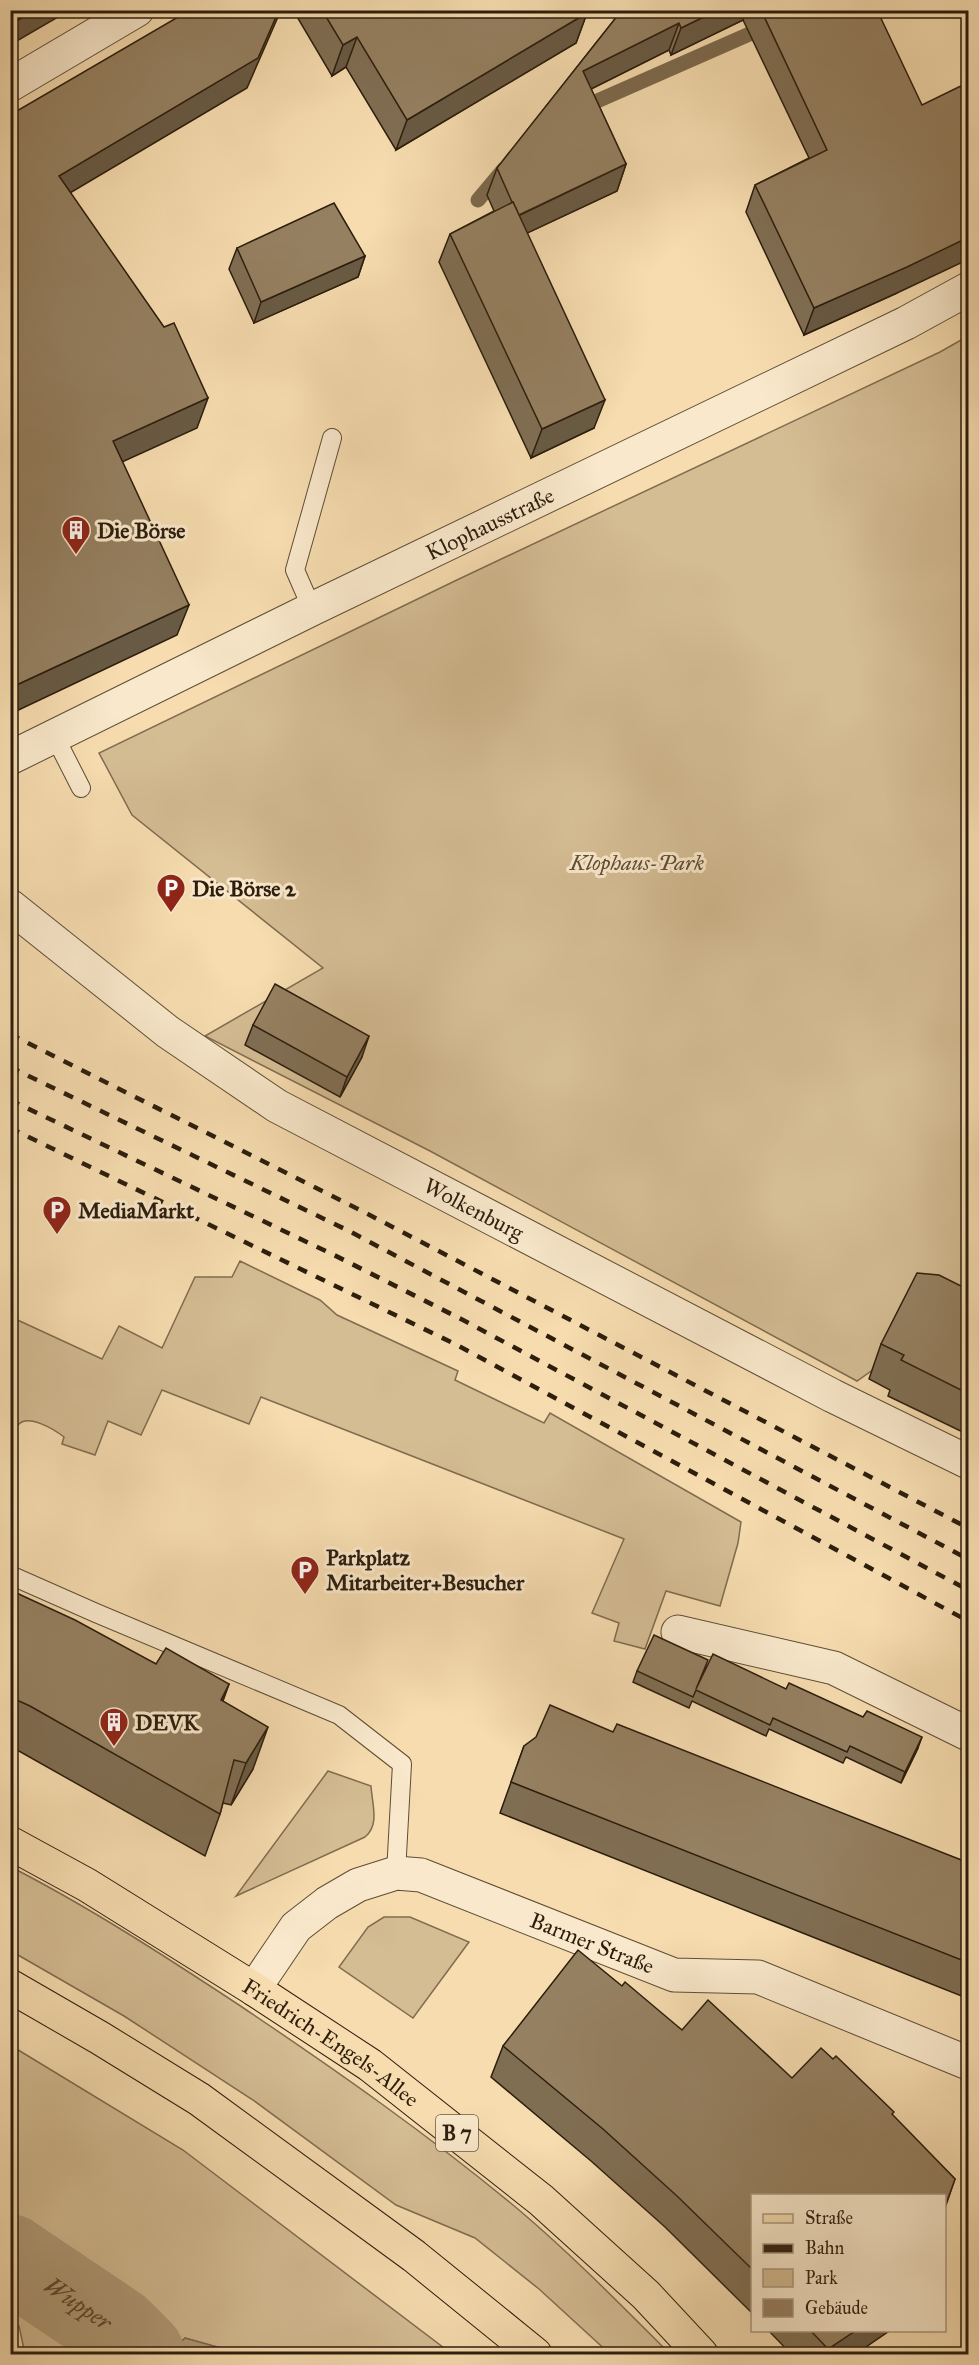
<svg xmlns="http://www.w3.org/2000/svg" width="979" height="2365" font-family="'IM FELL Great Primer',serif">
	<defs>
		<pattern id="water-ripples" width="26" height="14" patternUnits="userSpaceOnUse" patternTransform="scale(1.5)"><rect width="26" height="14" fill="#b19b78"/><path d="M2 4q2-2 4 0t4 0M15 11q2-2 4 0t4 0" fill="none" stroke="#907e61"/></pattern>
	</defs>
	<rect width="100%" height="100%" fill="#f6dcaf"/>
	<filter id="stains"><feTurbulence type="fractalNoise" baseFrequency=".00333" numOctaves="4"/><feColorMatrix values="0 0 0 0 .2 0 0 0 0 .09 0 0 0 0 .02 0 0 0 .5 -.17"/></filter>
	<radialGradient id="worn" r=".72"><stop offset=".6" stop-color="#630" stop-opacity="0"/><stop offset="1" stop-color="#630" stop-opacity=".3"/></radialGradient>
	<g fill="#d4bc93" stroke="#806c50" stroke-width="1.5">
		<polygon points="968,336 968,1321 950,1315 857,1381 430,1151 205,1036 323,968 132,815 99,753 459,579 940,352"/>
		<path d="M240 1261 320 1300 337 1315 458 1371 455 1380 544 1423 550 1413 741 1522 738 1543 720 1606 666 1591 645 1649 614 1641 619 1623 592 1613 624 1539 261 1397 249 1424 162 1390 141 1435 108 1421 95 1455 62 1444 64 1437C55 1430 28 1413 18 1425 15 1429 14 1435 12 1439H11V1317L102 1359 119 1326 162 1348 195 1277H232Z"/>
		<path d="M328 1771 371 1786C372 1804 380 1825 365 1837L236 1896Z"/>
		<path d="M11 1867C89 1907 163 1955 236 2003 333 2068 429 2135 519 2210 572 2255 621 2305 670 2354H610L539 2289 475 2238 396 2205 253 2100 124 2016 11 1951Z"/>
		<polygon points="384,1917 410,1917 469,1942 413,2018 339,1967 368,1927"/>
		<polygon points="10,2045 183,2150 452,2354 242,2354 185,2338 168,2354 25,2354 19,2326 10,2321"/>
	</g>
	<polygon fill="url(#water-ripples)" stroke="#7c694d" stroke-width="1.5" points="185,2338 242,2354 168,2354"/>
	<g fill="none" stroke-linecap="round" stroke-linejoin="round">
		<g stroke="#7c694d" stroke-width="15">
			<polyline points="579,109 804,10"/>
			<polyline points="478,200 504,169"/>
		</g>
		<path stroke="#b19b78" stroke-width="87" id="s1" d="M10 2258 117 2330 141 2354"/>
		<g stroke="#5e4d36" stroke-width="20">
			<g id="lane">
				<polyline points="312,609 295,570 332,438"/>
				<polyline points="54,735 81,788"/>
				<polyline points="10,1575 96,1613 339,1715 402,1764 396,1873"/>
			</g>
		</g>
		<g stroke="#5e4d36" stroke-width="35">
			<g id="street">
				<polyline points="10,85 137,10"/>
				<path id="s2" d="M10 758 312 609 906 323 968 289"/>
				<path id="s3" d="M10 906 168 1032 277 1106 833 1396 968 1462"/>
				<polyline points="678,1632 834,1668 968,1734"/>
				<path id="s4" d="M254 1989 296 1927 327 1903 358 1885 396 1873 421 1875 674 1975 758 1977 968 2063"/>
			</g>
		</g>
		<g stroke="#2c1d0d" stroke-width="35">
			<g id="primary">
				<path id="s5" d="M10 1843 87 1885 254 1989 370 2065 541 2200 646 2295 701 2354"/>
				<polyline points="10,1986 100,2038 199,2099 414,2256 535,2354"/>
			</g>
		</g>
		<use href="#lane" stroke="#f9e8cb" stroke-width="18"/>
		<use href="#street" stroke="#f9e8cb" stroke-width="33"/>
		<use href="#primary" stroke="#f6dcaf" stroke-width="33"/>
		<g stroke="#2c1d0d" stroke-width="4.5" stroke-dasharray="10 10" stroke-linecap="butt">
			<polyline points="10,1034 364,1212 968,1528"/>
			<polyline points="10,1067 349,1231 968,1559"/>
			<polyline points="10,1100 334,1255 463,1320 968,1590"/>
			<polyline points="10,1128 455,1344 968,1621"/>
		</g>
	</g>
	<g fill="#806e53" stroke="#2c1d0d" stroke-width="1.5">
		<polygon points="293,10 586,10 587,13 576,43 396,150 346,67 332,76"/>
		<polygon points="622,10 877,10 897,293 804,335 746,212 755,185 809,158 743,20 671,55 669,50 591,89 626,164 617,191 527,233 594,428 531,458 439,262 450,234 494,211 487,195 497,168"/>
		<polygon points="237,248 365,256 358,277 254,323 229,269"/>
		<polygon points="253,1025 362,1057 340,1097 245,1045"/>
		<polygon points="969,1290 969,1435 888,1396 890,1390 869,1379 881,1344"/>
		<polygon points="10,1590 156,1664 229,1684 223,1701 253,1769 231,1805 223,1803 220,1814 205,1856 10,1746"/>
		<polygon points="637,1671 699,1683 786,1689 918,1748 901,1783 846,1757 843,1763 769,1729 766,1736 692,1701 689,1708 633,1682"/>
		<polygon points="613,1732 969,1863 969,1999 500,1813 524,1746"/>
		<polygon points="622,1986 682,2030 792,2078 893,2116 955,2179 945,2208 945,2196 753,2196 753,2314 665,2227 591,2161 491,2077 503,2046"/>
		<polygon points="969,2002 969,2018 963,2016"/>
		<polygon points="969,2313 969,2355 962,2355"/>
		<polygon points="769,2331 889,2331 854,2355 792,2355"/>
	</g>
	<g fill="#685a44" stroke="#2c1d0d" stroke-width="1.5">
		<polygon points="35,10 70,10 10,45 10,25"/>
		<polygon points="279,10 281,10 247,88 48,206 59,176"/>
		<polygon points="718,10 747,10 743,20 671,55 681,28"/>
		<polygon points="587,13 576,43 396,150 407,120"/>
		<polygon points="679,23 669,50 573,98 583,71"/>
		<polygon points="357,37 346,67 332,76 343,45"/>
		<polygon points="626,164 617,191 508,242 518,216"/>
		<polygon points="969,237 969,259 897,293 804,335 814,308"/>
		<polygon points="365,256 358,277 254,323 261,302"/>
		<polygon points="208,398 197,428 102,471 113,441"/>
		<polygon points="605,400 594,428 531,458 542,429"/>
		<polygon points="189,605 177,635 10,714 10,688"/>
		<polygon points="369,1036 362,1057 340,1097 347,1077"/>
		<polygon points="229,1684 213,1726 221,1700"/>
		<polygon points="268,1727 253,1769 231,1805 246,1763"/>
		<polygon points="922,1737 918,1748 901,1783 905,1772"/>
		<polygon points="855,2331 889,2331 854,2355 826,2355 828,2349"/>
	</g>
	<g fill="#958061" stroke="#2c1d0d" stroke-width="1.5">
		<polygon points="10,10 35,10 10,25"/>
		<polygon points="190,10 279,10 258,58 59,176 164,327 174,323 208,398 113,441 189,605 10,688 10,115"/>
		<polygon points="322,10 586,10 587,13 407,120 357,37 343,45"/>
		<polygon points="622,10 718,10 681,28 679,23 583,71 626,164 519,215 513,202 512,202 497,168"/>
		<polygon points="761,10 877,10 922,105 969,82 969,237 907,267 814,308 755,185 827,150"/>
		<polygon points="513,202 605,400 542,429 450,234"/>
		<polygon points="334,203 365,256 261,302 237,248"/>
		<polygon points="275,984 369,1036 347,1077 253,1025"/>
		<polygon points="917,1273 939,1275 969,1290 969,1394 901,1360 904,1355 881,1344"/>
		<polygon points="10,1590 75,1620 156,1664 166,1648 229,1684 221,1700 268,1727 246,1763 234,1760 220,1814 30,1706 10,1697"/>
		<polygon points="654,1635 708,1660 696,1689 713,1654 786,1689 789,1683 863,1717 867,1711 922,1737 905,1772 850,1746 847,1752 773,1718 770,1725 696,1690 693,1697 637,1671"/>
		<polygon points="550,1705 613,1732 617,1724 969,1863 969,1963 511,1782 524,1746 536,1737"/>
		<polygon points="578,1950 622,1986 625,1982 682,2030 708,2000 792,2078 821,2048 833,2059 836,2056 894,2112 892,2114 955,2179 945,2207 945,2196 753,2196 753,2270 677,2196 603,2129 503,2046"/>
		<polygon points="811,2331 855,2331 828,2349"/>
	</g>
	<defs>
		<g id="building-pin" transform="scale(1.5)"><path d="M0 17L-7.5 6A9.5 9.5 0 1 1 7.5 6Z" fill="#8f2418" stroke="#f9e8cb"/><path d="M-4-6H4V6H1V3H-1V6H-4ZM-2.5-4.3h1.7v1.8h-1.7ZM.8-4.3h1.7v1.8H.8ZM-2.5-1h1.7V.8h-1.7ZM.8-1h1.7V.8H.8Z" fill="#fff"/></g>
		<g id="parking-pin" transform="scale(1.5)"><path d="M0 17L-7.5 6A9.5 9.5 0 1 1 7.5 6Z" fill="#8f2418" stroke="#f9e8cb"/><path d="M-3.5-5.5H1a3.5 3.5 0 0 1 0 7H-1V5.5H-3.5ZM-1-3.4V-.6H.8a1.4 1.4 0 0 0 0-2.8Z" fill="#fff"/></g>
	</defs>
	<g fill-rule="evenodd">
		<use href="#building-pin" x="76" y="530"/>
		<use href="#parking-pin" x="171" y="888"/>
		<use href="#parking-pin" x="57" y="1210"/>
		<use href="#parking-pin" x="305" y="1570"/>
		<use href="#building-pin" x="114" y="1722"/>
	</g>
	<g text-anchor="middle" dominant-baseline="central" stroke-width="6" stroke-linejoin="round" paint-order="stroke">
		<rect fill="#f9e8cb" stroke="#6a5a46" stroke-width="1.5" x="436" y="2115" width="42" height="36" rx="4.5"/>
		<g font-size="21" font-weight="bold" fill="#2c1d0d">
			<text x="457" y="2133">B 7</text>
		</g>
		<g font-size="22" fill="#2c1d0d" stroke="#f9e8cb">
			<text stroke="none"><textPath href="#s2" startOffset="534">Klophausstraße</textPath></text>
			<text stroke="none"><textPath href="#s3" startOffset="556">Wolkenburg</textPath></text>
			<text stroke="none"><textPath href="#s4" startOffset="399">Barmer Straße</textPath></text>
			<text stroke="none"><textPath href="#s5" startOffset="378">Friedrich-Engels-Allee</textPath></text>
		</g>
		<g font-size="22" font-weight="bold" fill="#2c1d0d" stroke="#f9e8cb" text-anchor="start">
			<text x="97" y="530">Die Börse</text>
			<text x="192" y="888">Die Börse 2</text>
			<text x="78" y="1210">MediaMarkt</text>
			<text x="326" y="1557">Parkplatz<tspan x="326" dy="25">Mitarbeiter+Besucher</tspan></text>
			<text x="135" y="1722">DEVK</text>
		</g>
		<g font-size="22" font-style="italic" fill="#5e4d35" stroke="#f9e8cb">
			<text x="637" y="862">Klophaus-Park</text>
		</g>
		<g font-size="24" font-style="italic" fill="#5b4932" stroke="#f9e8cb">
			<text stroke="none"><textPath href="#s1" startOffset="82">Wupper</textPath></text>
		</g>
	</g>
	<rect width="979" height="2365" fill="none" stroke="#f6dcaf" stroke-width="36"/>
	<rect x="12" y="12" width="955" height="2341" fill="none" stroke="#2c1d0d" stroke-width="3"/>
	<rect x="18" y="18" width="943" height="2329" fill="none" stroke="#2c1d0d" stroke-width="1.5"/>
	<rect x="751" y="2194" width="195" height="138" fill="#f9e8cb" stroke="#a7977f" stroke-width="1.5"/>
	<rect x="763" y="2214" width="30" height="9" fill="#f6dcaf" stroke="#a7977f" stroke-width="1.5"/>
	<text x="805" y="2224" font-size="18" fill="#2c1d0d">Straße</text>
	<rect x="763" y="2244" width="30" height="9" fill="#2c1d0d" stroke="#a7977f" stroke-width="1.5"/>
	<text x="805" y="2254" font-size="18" fill="#2c1d0d">Bahn</text>
	<rect x="763" y="2269" width="30" height="18" fill="#d4bc93" stroke="#a7977f" stroke-width="1.5"/>
	<text x="805" y="2284" font-size="18" fill="#2c1d0d">Park</text>
	<rect x="763" y="2299" width="30" height="18" fill="#958061" stroke="#a7977f" stroke-width="1.5"/>
	<text x="805" y="2314" font-size="18" fill="#2c1d0d">Gebäude</text>
	<rect width="100%" height="100%" filter="url(#stains)"/>
	<rect width="100%" height="100%" fill="url(#worn)"/>
</svg>
